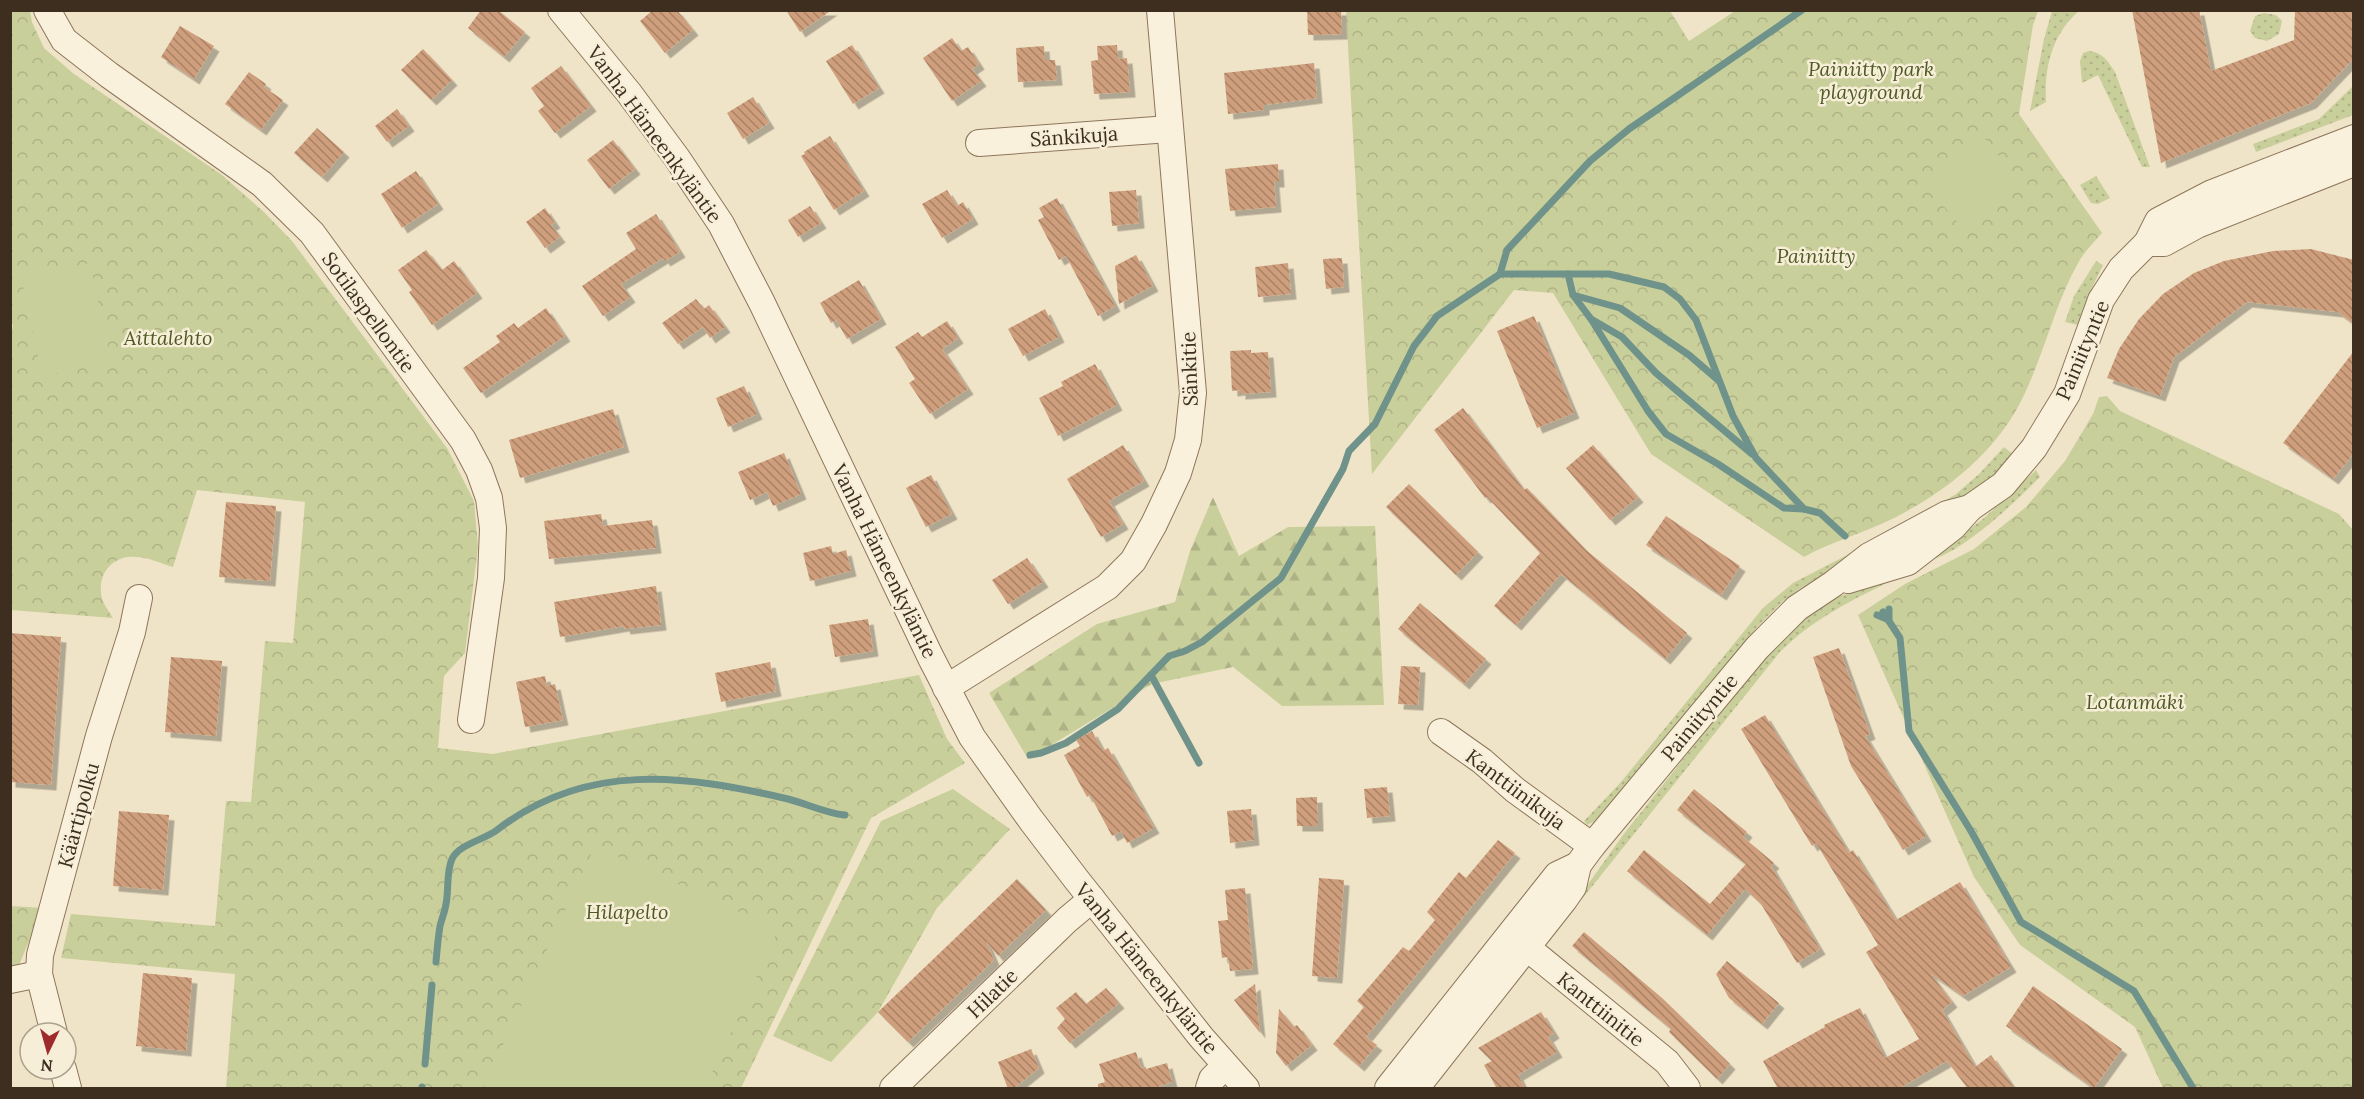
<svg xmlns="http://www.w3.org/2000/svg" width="2364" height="1099" font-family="Lora,serif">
	<defs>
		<pattern id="grass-dots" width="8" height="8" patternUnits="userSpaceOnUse" patternTransform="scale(1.5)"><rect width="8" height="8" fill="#c9cf9b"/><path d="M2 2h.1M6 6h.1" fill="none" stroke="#aeb285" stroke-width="1.8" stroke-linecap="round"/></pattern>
		<pattern id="forest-firs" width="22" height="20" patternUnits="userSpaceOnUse" patternTransform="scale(1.5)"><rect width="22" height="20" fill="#c9cf9b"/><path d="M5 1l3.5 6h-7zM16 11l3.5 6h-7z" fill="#aeb285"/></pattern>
		<pattern id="park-crowns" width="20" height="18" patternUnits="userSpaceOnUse" patternTransform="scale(1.5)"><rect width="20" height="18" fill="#c9cf9b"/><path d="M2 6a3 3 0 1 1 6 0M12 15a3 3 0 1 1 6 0" fill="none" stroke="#aeb285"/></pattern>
		<pattern id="building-back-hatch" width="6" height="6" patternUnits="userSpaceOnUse" patternTransform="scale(1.5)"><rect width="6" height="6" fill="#cf9f7d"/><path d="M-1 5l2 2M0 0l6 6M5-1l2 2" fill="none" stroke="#a98266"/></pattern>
		<filter id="shadow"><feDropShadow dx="5.5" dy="5.5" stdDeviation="0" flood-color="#0004"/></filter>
	</defs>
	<rect width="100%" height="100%" fill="#f0e4c8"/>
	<g fill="url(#grass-dots)">
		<path d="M2052 11H2079C2052 34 2044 68 2046 102L2030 111 2044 39Z"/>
		<polygon points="2264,13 2276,15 2282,21 2279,34 2267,41 2255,38 2250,31 2255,16"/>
		<path d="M2089 51C2102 52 2108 61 2115 72L2150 167H2142L2098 75 2082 83 2080 61 2083 53Z"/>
		<polygon points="2353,86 2353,115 2256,152 2253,144 2319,119"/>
		<polygon points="2096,176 2110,198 2098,204 2091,203 2080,185"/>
		<polygon points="2096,261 2103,265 2088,296 2078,325 2065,322 2074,296"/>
		<polygon points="2004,447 2014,455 1984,487 1961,503 1905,524 1956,494 1979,474"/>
		<path d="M2036 470 2040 477C2014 503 1961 555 1924 562L1983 519Z"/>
		<polygon points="1880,538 1881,540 1799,589 1782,602 1758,626 1716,677 1608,815 1587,825 1584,821 1621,782 1763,608 1793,583"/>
		<path d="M1896 575 1897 578C1854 599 1814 618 1780 652L1582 899 1579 897 1623 835 1773 646 1800 619 1835 598Z"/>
	</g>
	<polygon fill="url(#forest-firs)" points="1213,497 1239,556 1288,527 1375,526 1384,705 1282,706 1233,667 1152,684 1028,759 989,693 1097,624 1175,602 1190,551"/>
	<g fill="url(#park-crowns)">
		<path d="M11 11H30L32 22 44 48 74 74 222 175 264 212 292 241 447 448 474 501 478 547 465 653 444 676 438 748 493 754 919 675 947 739 965 763 871 818 741 1088H226L235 974 61 958 71 914 215 926 226 801 251 802 265 641 293 643 305 502 197 490 173 567C162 564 148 557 136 557 115 555 99 571 101 592 101 602 109 611 113 618L11 610 10 345 13 325 11 323Z"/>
		<path d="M1346 11H1670L1689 41 1735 11H2038L2033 25 2019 114 2102 233C2095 241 2087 249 2081 258 2056 300 2046 348 2025 393 1999 450 1948 491 1892 519 1864 533 1833 541 1804 557L1651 454 1553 293 1514 290 1372 474Z"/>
		<polygon points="2107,396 2120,411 2339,514 2353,530 2353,1088 2163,1088 2135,1027 2020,945 1974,877 1858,615 1905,584 1974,549 2026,507 2065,461 2093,414 2099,397"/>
		<polygon points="953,789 1010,829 937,908 878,1012 831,1062 773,1036 881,821"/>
		<polygon points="10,906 43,908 19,965 11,966"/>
	</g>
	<g fill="#c9cf9b">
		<polygon points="1983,136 2017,178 1961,226 1926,186"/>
		<polygon points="90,263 111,362 42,376 21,277"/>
		<polygon points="595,846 778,930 705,1088 483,1088"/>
	</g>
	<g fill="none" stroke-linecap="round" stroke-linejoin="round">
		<g stroke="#6f938a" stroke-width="7">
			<polyline points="1500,274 1507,250 1590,161 1629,129 1802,10"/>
			<polyline points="1568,274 1573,295 1591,319 1622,337 1656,373 1752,454"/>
			<polyline points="1573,295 1620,308 1689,355 1718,380"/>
			<polyline points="1591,319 1648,411 1666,434 1718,464 1784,508 1804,509"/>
			<polyline points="1883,612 1900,638 1909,731 1971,831 2021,922 2134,991 2193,1088"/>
			<polyline points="1877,615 1889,620 1889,609"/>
			<polyline points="1151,675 1199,763"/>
			<polyline points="1030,755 1041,753 1066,743 1118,709 1169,656 1185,651 1202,642 1281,578 1343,469 1349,451 1375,424 1414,346 1437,316 1500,274 1609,274 1664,287 1680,299 1696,320 1733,416 1756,458 1804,509 1820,513 1845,536"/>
			<path d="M436 962C437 950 438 938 440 926 442 918 445 911 446 904 449 890 446 872 452 859 459 844 484 840 497 830 586 761 685 775 788 799 808 804 825 813 845 815"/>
			<polyline points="425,1064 432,985"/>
			<polyline points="422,1088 422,1087"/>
		</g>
	</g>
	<g fill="url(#building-back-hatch)" filter="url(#shadow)">
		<polygon points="481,10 498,10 525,32 504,57 468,28"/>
		<polygon points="653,10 677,10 693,30 665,53 640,21"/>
		<polygon points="786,10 832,10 800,32"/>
		<polygon points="1307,10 1341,10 1342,34 1308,35"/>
		<polygon points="2132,10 2199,10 2211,71 2294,40 2295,10 2354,10 2354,58 2311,103 2161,163"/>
		<polygon points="180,26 214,46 194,79 161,57"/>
		<polygon points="952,38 961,51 968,47 979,64 972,69 981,81 952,101 923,58"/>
		<polygon points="852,45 879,88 853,104 826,61"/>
		<polygon points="1117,45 1118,59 1127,58 1130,92 1094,94 1091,61 1098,60 1097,46"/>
		<polygon points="1044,46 1045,60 1055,60 1057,80 1018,82 1016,48"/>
		<polygon points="423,49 452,80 431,100 401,70"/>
		<polygon points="1314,63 1317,98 1264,105 1264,110 1228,114 1224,73"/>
		<polygon points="561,66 591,106 555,133 538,111 544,106 531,88"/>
		<polygon points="249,72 266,84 264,87 283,100 261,130 225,104"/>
		<polygon points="753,97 769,123 743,139 727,113"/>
		<polygon points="397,109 409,126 387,142 375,126"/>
		<polygon points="317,128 344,152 322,177 294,153"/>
		<polygon points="830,136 864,191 834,210 801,156 805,154 804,152"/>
		<polygon points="613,140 635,169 609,189 587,160"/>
		<polygon points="1278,164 1279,182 1274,182 1276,207 1230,211 1225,169"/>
		<polygon points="416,171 438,204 402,228 381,194"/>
		<polygon points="947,190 957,206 963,202 973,219 942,238 922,204"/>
		<polygon points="1136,190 1139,223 1112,226 1109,192"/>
		<polygon points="1057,198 1115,306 1098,316 1066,256 1059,260 1038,220 1044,217 1039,208"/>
		<polygon points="810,206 821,223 798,237 788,220"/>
		<polygon points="545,208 555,223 551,225 560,237 545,248 526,222"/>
		<polygon points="656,214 680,252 665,261 663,258 621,284 630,297 603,316 582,286 636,249 626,233"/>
		<polygon points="2311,249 2354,260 2354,324 2338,312 2247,302 2174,357 2160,396 2107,378 2119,349 2139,319 2163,294 2194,273 2224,261 2273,251"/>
		<polygon points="426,250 442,270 454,261 477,293 432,325 409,292 412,290 398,270"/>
		<polygon points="1136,255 1153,286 1119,304 1115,266"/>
		<polygon points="1342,258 1344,287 1326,289 1323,259"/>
		<polygon points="1288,263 1291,294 1258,297 1255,267"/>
		<polygon points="859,280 881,319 847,339 836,320 831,323 820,303"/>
		<polygon points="696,299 704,309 709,305 725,327 710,338 703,327 678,344 662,323"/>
		<polygon points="546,308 565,336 481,393 463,368 500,342 496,336 514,323 518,328"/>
		<polygon points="1045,309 1059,337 1023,356 1008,329"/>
		<polygon points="1534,316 1574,413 1537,428 1497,331"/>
		<polygon points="947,321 958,338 942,349 968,389 930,414 909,383 915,379 895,347 918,332 922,337"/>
		<polygon points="1251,350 1251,353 1268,352 1271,392 1240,394 1240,390 1232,391 1230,351"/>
		<polygon points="2354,351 2354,453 2333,479 2283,443"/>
		<polygon points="1095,364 1117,405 1058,436 1039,398 1063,386 1061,382"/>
		<polygon points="744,386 757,414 728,427 716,398"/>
		<polygon points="1463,408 1524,490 1527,488 1586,550 1687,633 1665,659 1561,574 1516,625 1494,606 1540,553 1487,497 1485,498 1434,430"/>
		<polygon points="613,409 624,447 520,478 509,440"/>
		<polygon points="1123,445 1144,481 1109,501 1123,524 1101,537 1067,479"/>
		<polygon points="1593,445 1638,497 1610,520 1566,468"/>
		<polygon points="784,453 801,494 773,506 767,492 750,500 738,472"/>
		<polygon points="931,475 952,514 926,527 906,488"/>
		<polygon points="1409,484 1478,552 1456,575 1386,507"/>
		<polygon points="226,502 276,506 270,581 219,577"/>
		<polygon points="601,514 603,526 652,520 656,548 549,559 544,521"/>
		<polygon points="1666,516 1740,566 1721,595 1646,545"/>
		<polygon points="831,546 833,554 846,550 851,571 810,581 803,553"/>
		<polygon points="1027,558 1043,582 1008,604 992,580"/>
		<polygon points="656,586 661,625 625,629 624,626 560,637 554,602"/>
		<polygon points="1420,603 1486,659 1464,684 1398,629"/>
		<polygon points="868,619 873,651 835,657 829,625"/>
		<polygon points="10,633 61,637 51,785 10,782"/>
		<polygon points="1839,648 1870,734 1865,736 1926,836 1903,850 1851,766 1813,657"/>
		<polygon points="171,657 222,661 216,736 165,732"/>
		<polygon points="770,662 776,691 721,702 715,673"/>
		<polygon points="1401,666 1420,667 1418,705 1398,704"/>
		<polygon points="545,676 547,686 555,684 563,720 525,727 516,682"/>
		<polygon points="1765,715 1849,853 1853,850 1896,920 1960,882 2011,967 1963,996 1930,973 1952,1002 1942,1010 1975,1067 1991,1055 2015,1089 1968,1089 1947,1061 1898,1089 1778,1089 1763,1061 1825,1027 1824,1025 1860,1008 1885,1058 1919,1039 1866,952 1878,945 1816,843 1812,846 1741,729"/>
		<polygon points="1092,731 1103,751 1108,748 1154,828 1127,843 1121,831 1112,836 1090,795 1087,797 1064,755 1080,746 1076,740"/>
		<polygon points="1387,787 1390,816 1367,818 1364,789"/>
		<polygon points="1694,789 1747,832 1743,837 1774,863 1771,866 1820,949 1797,963 1761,904 1745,889 1707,935 1627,871 1644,850 1710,904 1746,864 1677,810"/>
		<polygon points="1317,797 1318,826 1297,826 1296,798"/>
		<polygon points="1251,809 1254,840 1230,843 1227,811"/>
		<polygon points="119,811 169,815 163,890 113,886"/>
		<polygon points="1498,840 1515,853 1366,1037 1377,1045 1359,1066 1333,1044 1364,1007 1357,1001 1403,947 1409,951 1435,920 1427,912 1459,872 1466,878"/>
		<polygon points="1319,878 1344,880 1337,978 1312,976"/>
		<polygon points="1017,879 1046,910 998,956 986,941 994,960 908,1042 878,1012"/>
		<polygon points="1245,888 1253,969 1230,971 1228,957 1222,958 1218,921 1228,920 1225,890"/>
		<polygon points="1584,932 1662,998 1730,1064 1717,1079 1669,1032 1671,1029 1572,946"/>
		<polygon points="1727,961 1779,1003 1762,1024 1729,998 1716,974"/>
		<polygon points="143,973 192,978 186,1051 136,1046"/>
		<polygon points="1255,984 1260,1033 1234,1000"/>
		<polygon points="2033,986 2122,1049 2094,1088 2006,1026"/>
		<polygon points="1106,988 1119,1003 1070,1043 1057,1028 1065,1019 1056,1008 1076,992 1086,1004"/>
		<polygon points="1279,1009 1294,1027 1297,1025 1312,1045 1286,1066 1276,1053"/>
		<polygon points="1541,1012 1554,1033 1548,1037 1557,1052 1518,1075 1525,1089 1497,1089 1484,1065 1492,1061 1478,1048"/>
		<polygon points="1031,1049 1039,1068 1013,1089 1008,1089 998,1062"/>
		<polygon points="1136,1052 1141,1068 1146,1067 1146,1069 1167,1063 1172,1082 1152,1089 1098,1089 1098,1084 1105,1082 1099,1064"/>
	</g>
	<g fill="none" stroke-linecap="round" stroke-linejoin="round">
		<g stroke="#8d765c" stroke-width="28">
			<g id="minor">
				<polyline points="47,10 64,40 109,75 262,184 312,233 463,440 479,470 489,498 493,528 491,578 471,720"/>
				<polyline points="561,10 629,93 677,158 721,224 762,303 931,658 972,737 1031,820 1076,879 1201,1037 1246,1088"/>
				<polyline points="979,143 1169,129"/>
				<polyline points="2147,243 2164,243 2197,225 2354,163"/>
				<polyline points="1848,580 1908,562 1953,527 1970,508 2003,485 2034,448 2067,394 2101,300 2121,269 2147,243 2158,221 2212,193 2354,138"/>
				<polyline points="946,688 1107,587 1133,561 1154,524 1178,473 1188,440 1193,393 1160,10"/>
				<polyline points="1441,732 1482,761 1515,790 1592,846"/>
				<polyline points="1514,937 1667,1062 1687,1088"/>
				<polyline points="10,980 39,974"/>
				<polyline points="54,1033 39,974 40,955 99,736 132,632 139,598"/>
				<polyline points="63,1069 68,1088"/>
				<polyline points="893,1088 1067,920 1092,899"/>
				<polyline points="1209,1088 1212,1079 1225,1066"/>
				<polyline points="1388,1088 1557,875 1578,865"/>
				<polyline points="1416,1088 1564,900 1573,887 1578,865 1592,846 1757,648 1797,608 1833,584 1869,556 1947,514 1970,508"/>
			</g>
		</g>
		<use href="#minor" stroke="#faf1dc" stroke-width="26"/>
	</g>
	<g text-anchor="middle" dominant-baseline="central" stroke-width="5" stroke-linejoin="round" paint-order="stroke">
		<g font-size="20" font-style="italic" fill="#4d5a26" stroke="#f7eed8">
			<text x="1871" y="68">Painiitty park<tspan x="1871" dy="23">playground</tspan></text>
			<text x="1816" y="255">Painiitty</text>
			<text x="168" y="337">Aittalehto</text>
			<text x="2135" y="701">Lotanmäki</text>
			<text x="627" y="911">Hilapelto</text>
		</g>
		<g font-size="20" fill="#3d2e20" stroke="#f7eed8">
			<text transform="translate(655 134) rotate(54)">Vanha Hämeenkyläntie</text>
			<text transform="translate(1074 136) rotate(-4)">Sänkikuja</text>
			<text transform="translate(369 312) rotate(54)">Sotilaspellontie</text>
			<text transform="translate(2082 350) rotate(-67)">Painiityntie</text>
			<text transform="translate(1189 369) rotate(-92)">Sänkitie</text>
			<text transform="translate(885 561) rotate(64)">Vanha Hämeenkyläntie</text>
			<text transform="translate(1699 717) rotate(-50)">Painiityntie</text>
			<text transform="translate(1516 789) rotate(37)">Kanttiinikuja</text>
			<text transform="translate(78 815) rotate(-75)">Käärtipolku</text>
			<text transform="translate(1147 968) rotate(51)">Vanha Hämeenkyläntie</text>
			<text transform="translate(992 993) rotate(-44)">Hilatie</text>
			<text transform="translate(1601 1009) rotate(39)">Kanttiinitie</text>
		</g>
	</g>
	<rect width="2364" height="1099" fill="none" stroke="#3d2e20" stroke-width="24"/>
	<g transform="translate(48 1051) rotate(185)"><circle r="28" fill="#f7eed8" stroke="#ada18e" stroke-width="1.5"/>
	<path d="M0-4.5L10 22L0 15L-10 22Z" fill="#9e2a2b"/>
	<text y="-9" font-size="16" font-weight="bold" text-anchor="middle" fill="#3d2e20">N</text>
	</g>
</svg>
